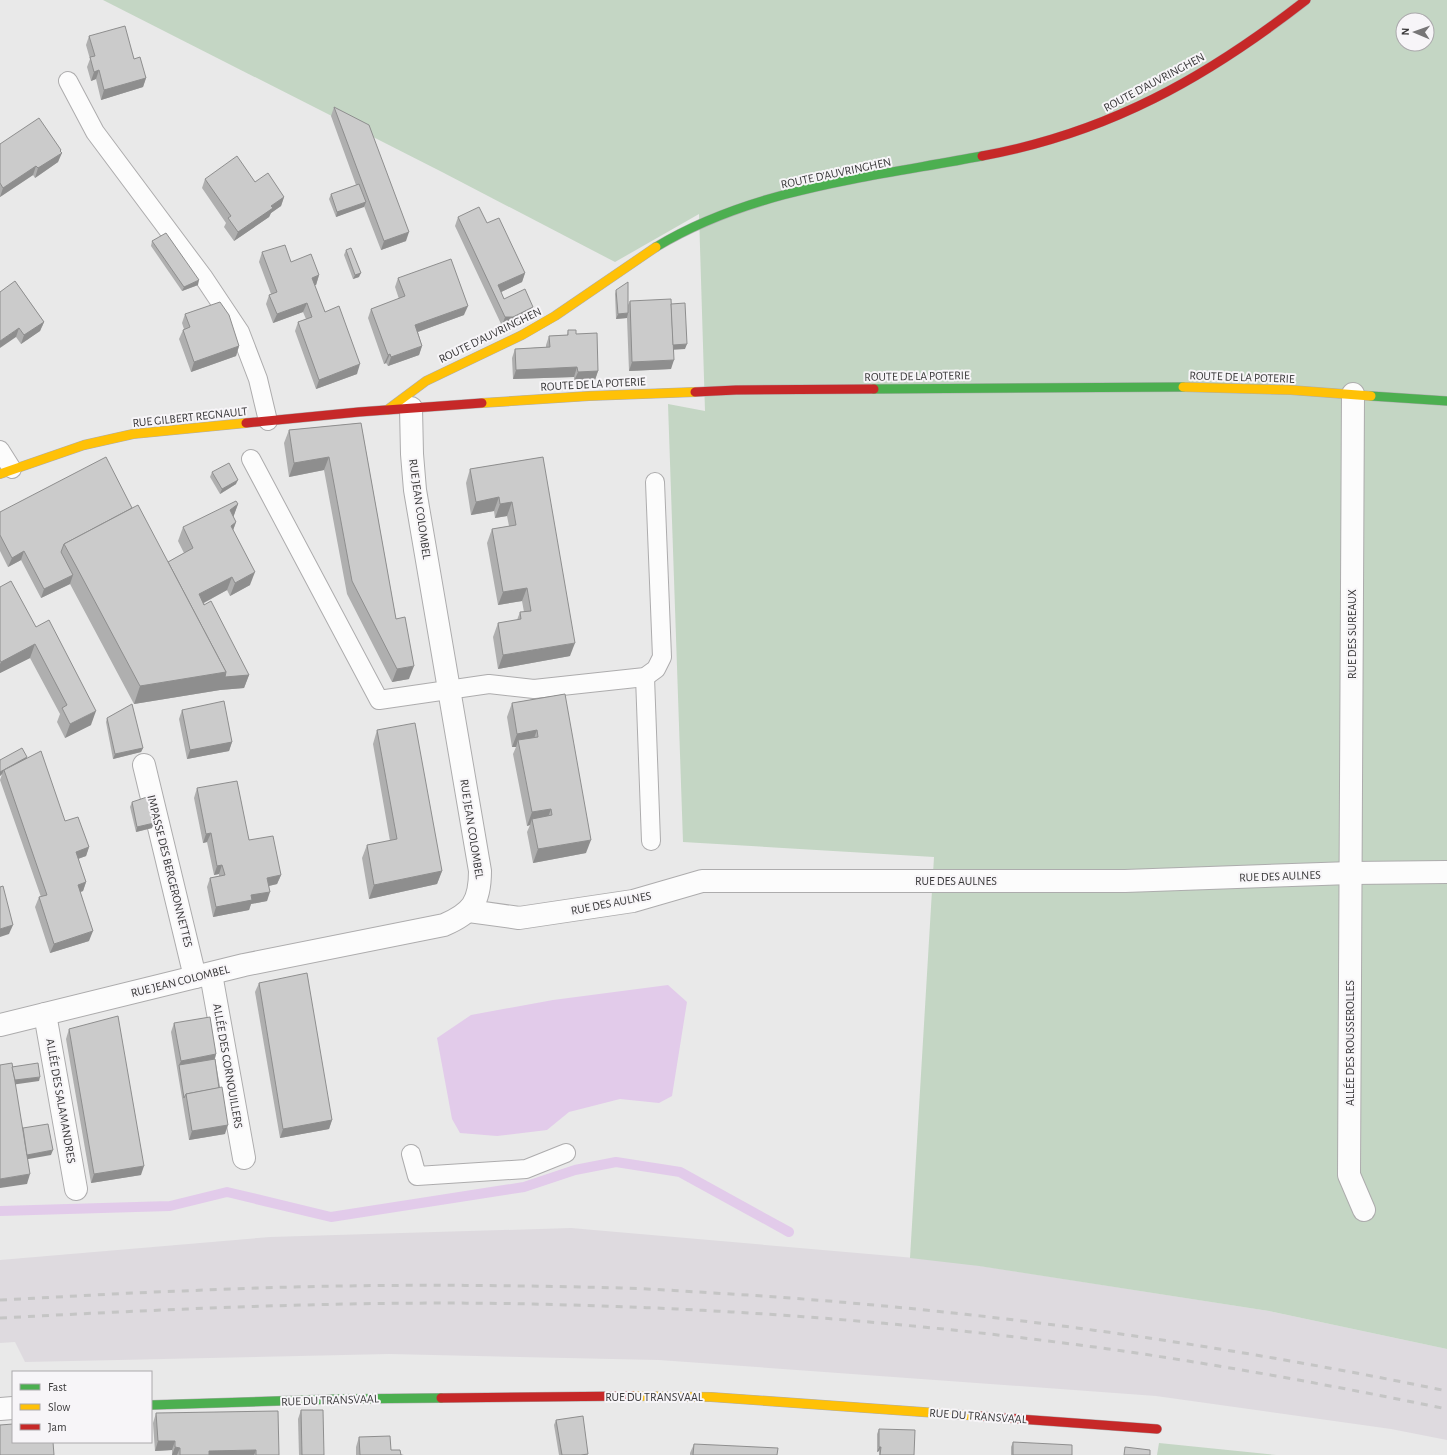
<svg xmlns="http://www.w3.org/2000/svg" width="1447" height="1455" font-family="'Alegreya Sans',sans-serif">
	<rect width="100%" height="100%" fill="#e9e9e9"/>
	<polygon fill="#dedadf" points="571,1228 949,1261 1269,1311 1447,1349 1447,1440 1391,1429 1156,1396 659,1360 389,1354 25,1362 15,1342 0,1343 0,1260 270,1237"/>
	<g fill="#c4d6c4" fill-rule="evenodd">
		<path d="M103 0H1447V1349L1269 1311 979 1266 910 1258 934 857 683 842 668 404 705 411 699 214 615 262 442 172ZM1403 20H1427V44H1403Z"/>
		<polygon points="1159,1443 1276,1455 1157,1455"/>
	</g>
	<polygon fill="#e2cbea" points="668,985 687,1002 672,1096 659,1103 620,1099 569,1112 547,1130 497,1136 460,1133 452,1119 437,1038 471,1015 553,1000"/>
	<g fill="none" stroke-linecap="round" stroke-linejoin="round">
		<polyline stroke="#e2cbea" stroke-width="10" points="0,1211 170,1206 227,1192 331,1217 524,1187 575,1170 616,1162 680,1172 789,1232"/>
		<g stroke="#adacad" stroke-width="20">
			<g id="lane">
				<polyline points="68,81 95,132 204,278 240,332 258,379 268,421"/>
				<polyline points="0,450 12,469"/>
				<polyline points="251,459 379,700 489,684 534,689 645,677 656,669 662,657 655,482"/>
				<polyline points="645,677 651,841"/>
				<polyline points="411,1154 417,1176 526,1169 566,1153"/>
			</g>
		</g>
		<g stroke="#adacad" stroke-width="24">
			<g id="street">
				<polyline points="1353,394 1349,1175 1364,1210"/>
				<polyline points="144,765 195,977"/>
				<polyline points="469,911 519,918 633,901 702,881 1125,881 1351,873 1447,872"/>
				<polyline points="211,974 244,1158"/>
				<polyline points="45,1014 76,1189"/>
				<path d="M0 1025 244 965 444 925C472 913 480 902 480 871L415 490 412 454 411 408"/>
				<polyline points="0,1409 13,1408"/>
			</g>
		</g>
		<g stroke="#adacad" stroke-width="10">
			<g id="fast">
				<path d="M656 247C753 188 872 177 982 156"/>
				<polyline points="874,389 1183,387"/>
				<polyline points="1371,396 1447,401"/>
				<polyline points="151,1405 338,1399 441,1398"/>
			</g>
		</g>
		<g stroke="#adacad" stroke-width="10">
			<g id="slow">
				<polyline points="1183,387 1291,390 1371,396"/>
				<polyline points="482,403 589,396 695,392"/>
				<polyline points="387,410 426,381 522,335 555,316 656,247"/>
				<polyline points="0,474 84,445 133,434 246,423"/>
				<polyline points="633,1396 711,1397 979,1416"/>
			</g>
		</g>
		<g stroke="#adacad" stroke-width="10">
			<g id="jam">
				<path d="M982 156C1108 133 1206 78 1306 0"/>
				<polyline points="695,392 736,390 874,389"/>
				<polyline points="246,423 359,412 482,403"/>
				<polyline points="441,1398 633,1396"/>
				<polyline points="979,1416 1157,1429"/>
			</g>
		</g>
		<use href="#lane" stroke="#fcfcfc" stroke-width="18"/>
		<use href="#street" stroke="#fcfcfc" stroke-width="22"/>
		<use href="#fast" stroke="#4caf50" stroke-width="9"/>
		<use href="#slow" stroke="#ffc107" stroke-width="9"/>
		<use href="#jam" stroke="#c62828" stroke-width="9"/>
		<g stroke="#c5c5c5" stroke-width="3" stroke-dasharray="7 7" stroke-linecap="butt">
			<path d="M0 1300C61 1297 122 1293 183 1291 328 1284 475 1284 621 1288 658 1289 694 1292 731 1294 972 1309 1210 1342 1447 1391"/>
			<path d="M0 1318C190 1308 380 1299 570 1305 755 1310 940 1325 1123 1351 1232 1367 1340 1387 1447 1409"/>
		</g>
	</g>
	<g fill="#afafaf">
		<polygon points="89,36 134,59 146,78 143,87 101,100 96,79 91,81 87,67 90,59 86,45"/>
		<polygon points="334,107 406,241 381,250 364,206 336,217 329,199 331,194 356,185 331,116"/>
		<polygon points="0,144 61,150 58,162 35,178 33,175 0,197"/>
		<polygon points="205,179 255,182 284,197 281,206 271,213 269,217 234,241 224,227 226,223 202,188"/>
		<polygon points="458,217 525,273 522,282 501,292 504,299 533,307 529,317 510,326 502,326 455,226"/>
		<polygon points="152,241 198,285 182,291 151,246"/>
		<polygon points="346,250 359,277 353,279 344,255"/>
		<polygon points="262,252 291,262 319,275 316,285 314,285 325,312 357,374 316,389 295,331 298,322 306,319 303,312 273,323 266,304 269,295 271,294 259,262"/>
		<polygon points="398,278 464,315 418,332 422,346 419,355 388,366 386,363 384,364 368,318 371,309 399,299 395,287"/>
		<polygon points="15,281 44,322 40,331 21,344 16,337"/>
		<polygon points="616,290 628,305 630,301 671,304 685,349 673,349 671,369 629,371 627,318 616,319 615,294"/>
		<polygon points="185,314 239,346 236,356 191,372 179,339 183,330 184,329 182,323"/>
		<polygon points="568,330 576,334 598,371 595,380 574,381 574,377 513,379 512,358 515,349 546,347 546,345 549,336 567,335"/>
		<polygon points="361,423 396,619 409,679 392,682 347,594 324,470 289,477 284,443 289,430"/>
		<polygon points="543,457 570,656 498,669 493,637 498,623 517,620 520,612 524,612 522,601 498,605 487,543 492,529 509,526 507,516 495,518 494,511 471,515 466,483 470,469"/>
		<polygon points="212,472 236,484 220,494 210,477"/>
		<polygon points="238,504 233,517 236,522 233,530 250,585 230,596 227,590 204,603 249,675 244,688 220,690 134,704 70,584 41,598 21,560 8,567 0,551 0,512 132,508 168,562 184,553 178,541 183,527"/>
		<polygon points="0,587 36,627 91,725 65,738 57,722 60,714 30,658 0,673"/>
		<polygon points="565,694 586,853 533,863 527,832 530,825 527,826 513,754 516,747 512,747 507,717 512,703"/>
		<polygon points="182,710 232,742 229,751 187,759 179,719"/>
		<polygon points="107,718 143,748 141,752 113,759 106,722"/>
		<polygon points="377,730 442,871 437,884 369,899 362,858 367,845 390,841 373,744"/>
		<polygon points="26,759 65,821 89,847 86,856 78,859 86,882 83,891 80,892 89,941 50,953 35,907 39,897 41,897 0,780 2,774 0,776 0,760"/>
		<polygon points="197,788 249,840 281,875 277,884 269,886 267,901 251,904 249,910 213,917 207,887 210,878 219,876 219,874 214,875 207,842 203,843 194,798"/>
		<polygon points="132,802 152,828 136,832 130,807"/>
		<polygon points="259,983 332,1120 329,1129 280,1138 255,992"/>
		<polygon points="174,1023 216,1054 215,1059 225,1134 189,1140 171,1032"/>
		<polygon points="69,1029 141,1175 91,1183 66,1039"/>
		<polygon points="301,1410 324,1455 299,1455 298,1419"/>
		<polygon points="156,1413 279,1455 172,1455 172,1450 155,1451 153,1423"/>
		<polygon points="556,1420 588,1455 559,1455 554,1425"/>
		<polygon points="879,1429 914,1455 879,1455 879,1451 877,1452 877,1434"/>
		<polygon points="359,1437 401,1454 404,1455 356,1455 356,1447"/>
		<polygon points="1013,1442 1072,1455 1011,1455 1011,1447"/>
		<polygon points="694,1444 777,1455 690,1455 690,1453"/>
	</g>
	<g fill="#8e8e8e">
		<polygon points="99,70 96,79 91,81 94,72"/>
		<polygon points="146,78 143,87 101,100 104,90"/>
		<polygon points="61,150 60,154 62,153 58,162 35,178 38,168"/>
		<polygon points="36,166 33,175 0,197 3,188"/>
		<polygon points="284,197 281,206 271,213 269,217 234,241 238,232 271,206"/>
		<polygon points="366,202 364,207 336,217 337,212"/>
		<polygon points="409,232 406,241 381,250 384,241"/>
		<polygon points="361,273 359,277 353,279 355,275"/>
		<polygon points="525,273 522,282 495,295 498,285"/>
		<polygon points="319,275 316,285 308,287 312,278"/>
		<polygon points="199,280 198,285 182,291 184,287"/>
		<polygon points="307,303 303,312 273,323 277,314"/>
		<polygon points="468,306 464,315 412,334 415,325"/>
		<polygon points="533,307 529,317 510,326 502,326 505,317"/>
		<polygon points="628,313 627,318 616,319 618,314"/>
		<polygon points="44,322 40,331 21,344 24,335"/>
		<polygon points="19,328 16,337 0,348 0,341"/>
		<polygon points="687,344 685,349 670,350 671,345"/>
		<polygon points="239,346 236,356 191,372 194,362"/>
		<polygon points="422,346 419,355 388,366 391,357"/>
		<polygon points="390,354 386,363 384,364 388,355"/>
		<polygon points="674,360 671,369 629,371 632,362"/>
		<polygon points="360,364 357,374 316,389 319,380"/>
		<polygon points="577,367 574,377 513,379 516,370"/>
		<polygon points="598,371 595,380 574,381 578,372"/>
		<polygon points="329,457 324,470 289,477 294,463"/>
		<polygon points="238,480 236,484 220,494 222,489"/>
		<polygon points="499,497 494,511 471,515 476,502"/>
		<polygon points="512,502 507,516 495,518 500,504"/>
		<polygon points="238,504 233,518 230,510"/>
		<polygon points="236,522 231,536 231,526"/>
		<polygon points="24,551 21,560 8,567 12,558"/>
		<polygon points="255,572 250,585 230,596 235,583"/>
		<polygon points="73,575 70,584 41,598 44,589"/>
		<polygon points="232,577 227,590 194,608 199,594"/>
		<polygon points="527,588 522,601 498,605 503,592"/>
		<polygon points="575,643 570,656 498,669 503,655"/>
		<polygon points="35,644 30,658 0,673 0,664 1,662"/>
		<polygon points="414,666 409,679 392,682 397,669"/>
		<polygon points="226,672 249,675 244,688 220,690 134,704 140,686"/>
		<polygon points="96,711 91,725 65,738 70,724"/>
		<polygon points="537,730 532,744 518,740 516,747 512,747 517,734"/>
		<polygon points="232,742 229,751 187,759 190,750"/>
		<polygon points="143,748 141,752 113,759 115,754"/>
		<polygon points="27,757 25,761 4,770 2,774 0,776 0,772"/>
		<polygon points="551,809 546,823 532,819 530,825 527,826 532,812"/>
		<polygon points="154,823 152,828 136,832 137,827"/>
		<polygon points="211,833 207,842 203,843 206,834"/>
		<polygon points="591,840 586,853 533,863 538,849"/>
		<polygon points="89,847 86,856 72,861 76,852"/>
		<polygon points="222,865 219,874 214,875 217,866"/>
		<polygon points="442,871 437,884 369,899 374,885"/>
		<polygon points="281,875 277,884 264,887 267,878"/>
		<polygon points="86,882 83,891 75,894 78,885"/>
		<polygon points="270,892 267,901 251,904 249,910 213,917 216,907 251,895"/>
		<polygon points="13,925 9,934 0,937 0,929"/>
		<polygon points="93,931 89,941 50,953 54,944"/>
		<polygon points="216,1054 213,1064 179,1065 181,1061"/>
		<polygon points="40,1077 39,1081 11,1085 12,1080"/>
		<polygon points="332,1120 329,1129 280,1138 283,1129"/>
		<polygon points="228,1125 225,1134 189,1140 192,1131"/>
		<polygon points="53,1150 51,1155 23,1160 25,1155"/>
		<polygon points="144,1166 141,1175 91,1183 94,1174"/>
		<polygon points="30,1174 27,1184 0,1188 0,1179"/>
		<polygon points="158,1441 175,1441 172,1450 155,1451"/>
		<polygon points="175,1447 180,1448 177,1455 172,1455"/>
		<polygon points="879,1447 881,1447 879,1451 877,1452"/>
		<polygon points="256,1450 254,1455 207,1455 209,1451"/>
	</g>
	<g fill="#cbcbcb" stroke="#8e8e8e">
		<polygon points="125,26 134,59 140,57 146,78 104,90 99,70 94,72 90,57 95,56 89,36"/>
		<polygon points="334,107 369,125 409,232 384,241"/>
		<polygon points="39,118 61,150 60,151 62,153 38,168 36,166 3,188 0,183 0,144"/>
		<polygon points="237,156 255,182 268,173 284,197 271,206 273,208 238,232 228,218 231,216 205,179"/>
		<polygon points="359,184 366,202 337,212 331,194"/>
		<polygon points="479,207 487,223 499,218 525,273 498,285 504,299 525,289 533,307 513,317 505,317 458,217"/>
		<polygon points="166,233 199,280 184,287 152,241"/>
		<polygon points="285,245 291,262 311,254 319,275 312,278 325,312 339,306 360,364 319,380 298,322 312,317 307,303 277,314 269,295 277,292 262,252"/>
		<polygon points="351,248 361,273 355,275 346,250"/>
		<polygon points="451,259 468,306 415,325 422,346 391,357 390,354 388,355 371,309 405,296 398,278"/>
		<polygon points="15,281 44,322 24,335 19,328 0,341 0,292"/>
		<polygon points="628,282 628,313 618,314 616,290"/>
		<polygon points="671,299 674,360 632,362 630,301"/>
		<polygon points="220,302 229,315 239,346 194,362 183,330 190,327 185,314"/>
		<polygon points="685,303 687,344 673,345 671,304"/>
		<polygon points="568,330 576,330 576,334 597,333 598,371 578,372 577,367 516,370 515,349 550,347 549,336 568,335"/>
		<polygon points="361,423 396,619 405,617 414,666 397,669 352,581 329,457 294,463 289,430"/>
		<polygon points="106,457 132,508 64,544 61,552 73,575 44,589 24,551 12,558 0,535 0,512"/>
		<polygon points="543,457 575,643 503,655 498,623 521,619 520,612 531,611 527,588 503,592 492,529 516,525 512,502 500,504 499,497 476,502 470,469"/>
		<polygon points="229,463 238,480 222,489 212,472"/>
		<polygon points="236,501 238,504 230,510 236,522 231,526 255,572 235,583 232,577 199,594 204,605 211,601 249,675 225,677 226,672 168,562 193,548 183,527"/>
		<polygon points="138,505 226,672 140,686 76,566 64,544"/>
		<polygon points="11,581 36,627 49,620 96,711 70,724 62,708 67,705 35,644 1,662 0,660 0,587"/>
		<polygon points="565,694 591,840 538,849 532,819 552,815 551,809 532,812 518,740 538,737 537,730 517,734 512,703"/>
		<polygon points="224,701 232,742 190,750 182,710"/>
		<polygon points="132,704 143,748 115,754 107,718"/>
		<polygon points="415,723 442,871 374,885 367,845 397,839 377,730"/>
		<polygon points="22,748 27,757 0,772 0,760"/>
		<polygon points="41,751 65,821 78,817 89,847 76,852 86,882 78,885 93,931 54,944 39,897 47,895 4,770"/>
		<polygon points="237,781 249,840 273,836 281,875 267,878 270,892 251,895 252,900 216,907 210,878 225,875 222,865 217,866 211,833 206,834 197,788"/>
		<polygon points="147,797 154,823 137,827 132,802"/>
		<polygon points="3,886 13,925 0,929 0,887"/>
		<polygon points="307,973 332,1120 283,1129 259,983"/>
		<polygon points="118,1016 144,1166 94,1174 69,1029"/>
		<polygon points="210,1017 216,1054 181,1061 174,1023"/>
		<polygon points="215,1059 219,1088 186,1094 184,1098 179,1065"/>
		<polygon points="12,1063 30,1174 0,1179 0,1065"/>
		<polygon points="38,1063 40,1077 15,1080 12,1067"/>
		<polygon points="222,1087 228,1125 192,1131 186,1094"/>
		<polygon points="48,1124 53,1150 27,1155 23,1128"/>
		<polygon points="301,1410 323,1410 324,1455 302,1455"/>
		<polygon points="278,1411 279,1455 256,1455 256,1450 209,1451 209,1455 180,1455 180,1448 175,1447 175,1441 158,1441 156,1413"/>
		<polygon points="583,1416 588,1454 581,1455 562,1455 556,1420"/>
		<polygon points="13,1424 13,1442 53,1442 54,1455 0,1455 0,1425"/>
		<polygon points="879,1429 915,1430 914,1455 880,1455 881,1447 879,1447"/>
		<polygon points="390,1436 391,1450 400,1450 401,1455 360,1455 359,1437"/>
		<polygon points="1013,1442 1072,1445 1072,1455 1013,1455"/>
		<polygon points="694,1444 778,1448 777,1455 693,1455"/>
		<polygon points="1125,1447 1150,1450 1150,1455 1124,1455"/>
	</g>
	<g text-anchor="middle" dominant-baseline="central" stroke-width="4" stroke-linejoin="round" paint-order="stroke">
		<g font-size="12" fill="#393839" stroke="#f7f5f8">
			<text transform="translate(1154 82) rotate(-28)">ROUTE D'AUVRINGHEN</text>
			<text transform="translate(836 173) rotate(-12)">ROUTE D'AUVRINGHEN</text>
			<text transform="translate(490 335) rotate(-26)">ROUTE D'AUVRINGHEN</text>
			<text transform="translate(917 376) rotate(-1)">ROUTE DE LA POTERIE</text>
			<text transform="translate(1242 377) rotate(2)">ROUTE DE LA POTERIE</text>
			<text transform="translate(593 384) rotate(-3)">ROUTE DE LA POTERIE</text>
			<text transform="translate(190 417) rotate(-6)">RUE GILBERT REGNAULT</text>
			<text transform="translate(420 509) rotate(82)">RUE JEAN COLOMBEL</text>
			<text transform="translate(1352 634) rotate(-90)">RUE DES SUREAUX</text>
			<text transform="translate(472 829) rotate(81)">RUE JEAN COLOMBEL</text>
			<text transform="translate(170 871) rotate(76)">IMPASSE DES BERGERONNETTES</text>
			<text transform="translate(1280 876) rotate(-2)">RUE DES AULNES</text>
			<text x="956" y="881">RUE DES AULNES</text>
			<text transform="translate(611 903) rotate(-11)">RUE DES AULNES</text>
			<text transform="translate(180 981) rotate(-14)">RUE JEAN COLOMBEL</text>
			<text transform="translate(1350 1043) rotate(-90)">ALLÉE DES ROUSSEROLLES</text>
			<text transform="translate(228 1066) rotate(80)">ALLÉE DES CORNOUILLERS</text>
			<text transform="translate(61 1101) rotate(80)">ALLÉE DES SALAMANDRES</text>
			<text x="654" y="1397">RUE DU TRANSVAAL</text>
			<text transform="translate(330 1400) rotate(-2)">RUE DU TRANSVAAL</text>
			<text transform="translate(978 1416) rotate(4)">RUE DU TRANSVAAL</text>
		</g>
	</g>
	<rect x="12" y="1371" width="140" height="72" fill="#f7f5f8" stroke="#aba9ac"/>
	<rect x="20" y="1384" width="20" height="6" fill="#4caf50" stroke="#aba9ac"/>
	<text x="48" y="1391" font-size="12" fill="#393839">Fast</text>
	<rect x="20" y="1404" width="20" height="6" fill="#ffc107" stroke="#aba9ac"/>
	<text x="48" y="1411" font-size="12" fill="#393839">Slow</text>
	<rect x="20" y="1424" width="20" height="6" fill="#c62828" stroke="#aba9ac"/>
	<text x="48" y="1431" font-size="12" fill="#393839">Jam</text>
	<g transform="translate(1415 32) rotate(272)"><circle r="19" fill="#f7f5f8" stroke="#aba9ac"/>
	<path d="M0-3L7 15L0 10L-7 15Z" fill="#777677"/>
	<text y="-6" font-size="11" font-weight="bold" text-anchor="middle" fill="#393839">N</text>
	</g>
</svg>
